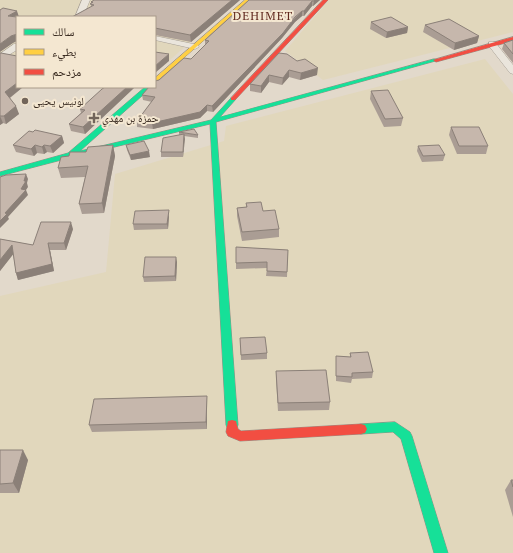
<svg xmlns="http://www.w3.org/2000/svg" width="513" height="553" font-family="'PT Serif','Noto Naskh Arabic',serif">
	<rect width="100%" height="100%" fill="#e2d9cb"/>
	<g fill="#e1d7bc">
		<polygon points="0,0 238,0 155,73 155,17 17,17 17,62 0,59"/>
		<polygon points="329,0 513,0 513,32 323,80 285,51"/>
		<polygon points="485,59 513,94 513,553 0,553 0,296 106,272 115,174 224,141 226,126"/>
	</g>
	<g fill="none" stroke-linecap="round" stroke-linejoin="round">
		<g stroke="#a79f95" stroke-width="1">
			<g id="street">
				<polygon points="82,0 90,0 83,17 75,17"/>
				<polygon points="155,36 198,45 199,47 195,49 155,40"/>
				<polygon points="489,42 495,42 513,65 513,74 510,73 489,46"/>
				<polygon points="14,44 17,44 17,50 0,60 0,54"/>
			</g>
		</g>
		<g stroke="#978e85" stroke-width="1">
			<g id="fast">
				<polygon points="434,59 439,60 216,122 238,425 236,429 232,430 228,429 226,425 210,124 73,157 0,176 0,172 68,153 145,87 152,87 80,151 211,120 231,98 236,99 220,117"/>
				<polygon points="395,422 410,432 412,436 448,553 434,553 401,439 393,432 361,434 357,433 355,429 357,425 361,424"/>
			</g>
		</g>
		<g stroke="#978e85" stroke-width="1">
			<polygon id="slow" points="245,0 250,0 155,83 155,78"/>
		</g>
		<g stroke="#978e85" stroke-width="1">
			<g id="jam">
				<polygon points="323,0 328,0 235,100 231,100 231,98"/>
				<polygon points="513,37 513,41 436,62 433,60"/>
				<polygon points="232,420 236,421 238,429 241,431 361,424 365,425 367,429 365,433 361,434 240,441 228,436 226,432 228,421"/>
			</g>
		</g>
		<use href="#street" fill="#eae5dc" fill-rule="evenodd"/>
		<use href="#fast" fill="#16e098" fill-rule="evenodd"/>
		<use href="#slow" fill="#ffcf43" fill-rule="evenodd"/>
		<use href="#jam" fill="#f24e42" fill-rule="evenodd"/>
	</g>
	<g fill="#aa9d94">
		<polygon points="94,0 240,0 191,42 155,35 155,17 91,6 91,2"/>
		<polygon points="249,0 320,0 313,6 312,6 304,16 302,16 295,22 282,38 213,112 207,111 200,118 153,129 137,127 137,121 152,102 143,100 142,95 159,80 191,59 205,45 205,40"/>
		<polygon points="371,22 408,27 407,33 386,38 370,29"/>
		<polygon points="425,25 479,36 477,43 454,50 423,32"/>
		<polygon points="513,40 513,63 502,49 504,43"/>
		<polygon points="0,53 17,87 23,87 10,98 19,114 6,124 3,123 0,125"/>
		<polygon points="297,61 317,75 300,80 289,77 282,85 269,82 261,93 250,91 250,84"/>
		<polygon points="113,87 135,87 85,134 71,131 69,124 81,113 80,109"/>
		<polygon points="371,91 403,118 401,126 384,127 370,99"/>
		<polygon points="451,127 488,146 486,154 457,154 449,135"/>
		<polygon points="179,132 198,135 198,138 184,136 183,157 161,157 161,152 179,135"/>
		<polygon points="62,136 64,143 53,153 47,152 44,154 37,153 34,156 16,152 13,145"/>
		<polygon points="113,145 115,156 104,213 82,214 79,204 85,177 61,178 58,168 69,156"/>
		<polygon points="126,145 150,157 131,160 127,150"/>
		<polygon points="418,146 445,155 443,161 422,162 417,151"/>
		<polygon points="246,203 263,211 279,229 279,237 242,241 237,216 237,208 246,207"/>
		<polygon points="169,216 168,229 134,230 133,224"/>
		<polygon points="73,229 66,250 50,250 54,271 18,280 16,273 13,254 0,271 0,239 33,245"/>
		<polygon points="236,247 288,250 287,277 266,276 267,268 236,269"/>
		<polygon points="177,262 176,281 144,282 143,277"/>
		<polygon points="240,338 267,353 267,359 241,360"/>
		<polygon points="350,353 373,372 372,378 352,379 351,383 336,381 336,356 350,357"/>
		<polygon points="276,371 330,402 329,410 278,411 276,379"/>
		<polygon points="207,396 207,429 92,432 89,425"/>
		<polygon points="0,450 28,460 19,493 0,493"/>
		<polygon points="511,480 513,480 513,517 505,490"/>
	</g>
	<g fill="#8b8078">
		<polygon points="232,0 240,0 191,42 190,35"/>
		<polygon points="315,0 320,0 313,6 314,1"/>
		<polygon points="312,1 312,6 304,16 304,11"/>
		<polygon points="17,11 19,17 8,16"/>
		<polygon points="302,11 302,16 295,22 282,38 213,112 212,106"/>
		<polygon points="408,27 407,33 386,38 387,32"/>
		<polygon points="17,34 17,41 13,43 0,52 0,44 11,36"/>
		<polygon points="479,36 477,43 454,50 455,43"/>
		<polygon points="169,54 169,61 155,73 155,66"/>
		<polygon points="318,68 317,75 300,80 301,73"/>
		<polygon points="289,70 289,77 282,85 283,78"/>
		<polygon points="269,75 269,82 261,93 261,86"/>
		<polygon points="17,83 17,87 23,87 8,99 5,92"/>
		<polygon points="127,87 135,87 85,134 83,127"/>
		<polygon points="207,105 207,111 200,118 153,129 152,123"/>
		<polygon points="16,106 19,114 6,124 4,116"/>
		<polygon points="0,116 3,123 0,125"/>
		<polygon points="184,134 185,139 183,157 183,152"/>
		<polygon points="62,136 64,143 53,153 50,146"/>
		<polygon points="35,145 37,153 34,156 31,149"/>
		<polygon points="44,145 47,152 44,154 42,147"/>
		<polygon points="113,145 115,156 104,213 102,203"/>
		<polygon points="149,151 150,157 131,160 130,155"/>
		<polygon points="26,174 28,179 27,183 28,187 26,190 28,195 8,217 9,219 0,228 0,221 21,189"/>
		<polygon points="169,210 169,216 168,229 167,224"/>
		<polygon points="71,222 73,229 66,250 64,243"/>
		<polygon points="48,243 50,250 54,271 18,280 16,273"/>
		<polygon points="12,245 15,252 0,271 0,260"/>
		<polygon points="176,257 177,262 176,281 175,276"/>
		<polygon points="207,396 207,429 206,422"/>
		<polygon points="23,450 28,460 19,493 13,483"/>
	</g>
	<g fill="#c6b7ac" stroke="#8b8078">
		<polygon points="94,0 232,0 190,35 155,28 155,17 72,17 94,5 90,4 93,2 91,2"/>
		<polygon points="249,0 315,0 314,1 312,1 304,11 302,11 295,17 283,33 212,106 207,105 200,112 152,123 137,121 155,97 142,95 149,87 155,87 155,81 159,80 184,58 191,59 209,41 205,40"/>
		<polygon points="3,8 17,11 8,16 17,17 17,34 11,36 0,44 0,10"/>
		<polygon points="391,17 408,27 387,32 371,22"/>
		<polygon points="449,19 479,36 455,43 425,25"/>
		<polygon points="513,40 513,54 504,43"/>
		<polygon points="155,52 169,54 155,66"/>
		<polygon points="0,53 1,53 17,56 17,83 5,92 16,106 4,116 0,116"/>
		<polygon points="279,53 287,54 297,61 305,59 318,68 301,73 289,70 283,78 269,75 261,86 250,84"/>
		<polygon points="105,87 127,87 83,127 69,124 85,110 80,109 102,89"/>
		<polygon points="388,90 403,118 385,119 371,91"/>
		<polygon points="451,127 479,127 488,146 459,146"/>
		<polygon points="194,129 198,135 179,132"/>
		<polygon points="35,130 62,136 50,146 44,145 42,147 35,145 31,149 13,145 29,131 33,132"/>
		<polygon points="184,134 183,152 161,152 163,138"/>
		<polygon points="144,141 149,151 130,155 126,145"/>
		<polygon points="113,145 102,203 79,204 88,166 58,168 61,157 69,156 70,152 86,152 88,147"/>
		<polygon points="439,145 445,155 423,156 418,146"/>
		<polygon points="26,174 24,181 26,181 21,189 26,190 5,213 7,214 0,221 0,177 6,175"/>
		<polygon points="261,202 263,211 275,210 279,229 242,232 237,208 247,207 246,203"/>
		<polygon points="169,210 167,224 133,224 135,211"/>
		<polygon points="41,222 71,222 64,243 48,243 52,264 16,273 12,245 0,260 0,239 33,245"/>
		<polygon points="236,247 288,250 287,272 267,271 267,262 236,263"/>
		<polygon points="145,257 176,257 175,276 143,277"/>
		<polygon points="265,337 267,353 241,355 240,338"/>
		<polygon points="368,352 373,372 352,373 352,377 336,376 336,356 351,357 350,353"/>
		<polygon points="326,370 330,402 278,403 276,371"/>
		<polygon points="207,396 206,422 89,425 94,399"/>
		<polygon points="0,450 23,450 13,483 0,484"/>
		<polygon points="511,480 513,480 513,487"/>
	</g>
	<g fill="#72655a" stroke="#f4e7d1" stroke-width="1.5">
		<circle cx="25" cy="101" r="4"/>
		<path d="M92 112h4v4h4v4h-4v4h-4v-4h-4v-4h4z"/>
	</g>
	<g text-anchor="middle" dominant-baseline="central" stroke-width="4" stroke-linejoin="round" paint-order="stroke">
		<g font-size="11" fill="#35271d" stroke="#f4e7d1" text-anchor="start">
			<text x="33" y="101">لونيس يحيى</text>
			<text x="102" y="118">حمزة بن مهدي</text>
		</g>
		<g font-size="12" letter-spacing="1" fill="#60281e" stroke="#f4e7d1">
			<text x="263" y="15">DEHIMET</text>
		</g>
	</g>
	<rect x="16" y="16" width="140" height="72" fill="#f4e7d1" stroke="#a89a89"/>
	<rect x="24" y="29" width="20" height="6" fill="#16e098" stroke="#a89a89"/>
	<text x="52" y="36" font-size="12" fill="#35271d">سالك</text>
	<rect x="24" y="49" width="20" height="6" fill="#ffcf43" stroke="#a89a89"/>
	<text x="52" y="56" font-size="12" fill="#35271d">بطيء</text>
	<rect x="24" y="69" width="20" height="6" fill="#f24e42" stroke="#a89a89"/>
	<text x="52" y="76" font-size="12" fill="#35271d">مزدحم</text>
</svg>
